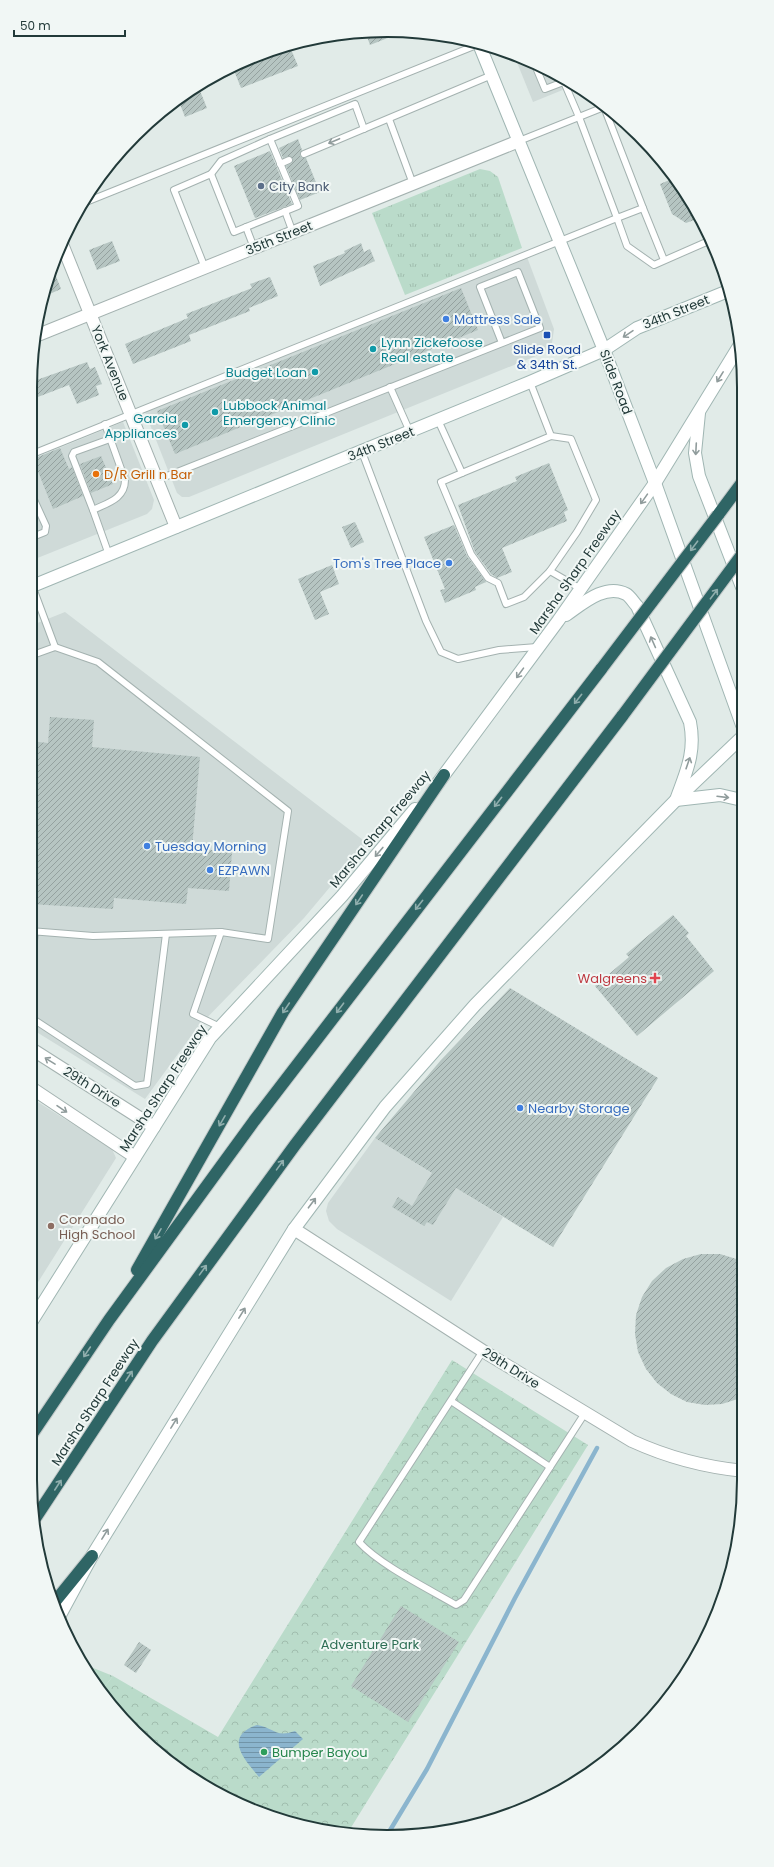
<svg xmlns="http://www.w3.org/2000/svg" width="774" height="1867" font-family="Poppins,sans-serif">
	<defs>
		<pattern id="grass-tufts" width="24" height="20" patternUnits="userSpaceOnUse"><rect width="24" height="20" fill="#badbca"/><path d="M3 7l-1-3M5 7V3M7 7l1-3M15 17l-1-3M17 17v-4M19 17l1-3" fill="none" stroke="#a0bdae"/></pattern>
		<pattern id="park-crowns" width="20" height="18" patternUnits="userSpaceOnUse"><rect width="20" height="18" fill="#badbca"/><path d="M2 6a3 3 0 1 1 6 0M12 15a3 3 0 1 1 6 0" fill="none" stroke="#a0bdae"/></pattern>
		<pattern id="water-rules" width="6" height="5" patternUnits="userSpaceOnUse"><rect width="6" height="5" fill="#8bb5ce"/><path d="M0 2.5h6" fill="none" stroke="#7194a8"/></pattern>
		<pattern id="building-hatch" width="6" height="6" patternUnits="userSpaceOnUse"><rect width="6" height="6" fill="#b6c5c2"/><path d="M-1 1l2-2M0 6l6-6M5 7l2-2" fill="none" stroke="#94a19f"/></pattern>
	</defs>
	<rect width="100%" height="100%" fill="#e1ebe8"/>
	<g fill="#cfdad8">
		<polygon points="514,55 575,85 533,102"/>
		<polygon points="527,257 554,329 552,343 541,354 189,497 182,497 177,493 145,412"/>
		<polygon points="123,422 154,500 152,509 147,514 30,561 30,460"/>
		<polygon points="65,612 367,843 304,918 197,1028 145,1099 30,1028 30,626"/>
		<polygon points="30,1097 112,1149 116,1158 30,1295"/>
		<polygon points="375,1138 503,1217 451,1301 337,1229 329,1221 326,1211 328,1203"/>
	</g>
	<g fill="url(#grass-tufts)">
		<polygon points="480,169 490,171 498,177 522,248 405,295 372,213"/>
		<polygon points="81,1663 113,1676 101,1691"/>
	</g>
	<polygon fill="url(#park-crowns)" points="452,1360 588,1445 347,1834 340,1834 272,1818 209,1789 118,1715 101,1691 113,1676 218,1737"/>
	<path fill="url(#water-rules)" d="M257 1725C275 1728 275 1738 295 1731L303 1739 259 1777C244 1759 223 1737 257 1725Z"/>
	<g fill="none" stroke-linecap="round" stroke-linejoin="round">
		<polyline stroke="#8bb5ce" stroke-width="4.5" points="389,1832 427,1769 515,1598 597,1448"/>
	</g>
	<g fill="url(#building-hatch)">
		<polygon points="365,31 376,31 403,32 370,45"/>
		<polygon points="290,47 298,66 241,88 233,68"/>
		<polygon points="198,86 207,108 185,117 178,99"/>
		<polygon points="298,139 302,150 300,155 302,158 306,158 320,192 300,200 286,166 292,163 293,159 289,156 283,158 279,148"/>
		<polygon points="270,151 292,204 255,218 234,166"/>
		<polygon points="672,179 697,219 686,223 672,214 660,184"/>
		<polygon points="112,241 120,261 97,270 89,250"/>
		<polygon points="361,243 364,252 370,249 375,261 320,286 313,266 345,253 344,251"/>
		<polygon points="52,266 61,289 45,296 49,272"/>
		<polygon points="270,277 278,296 249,308 250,311 189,335 191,341 133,364 125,344 188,318 186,314 252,288 250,284"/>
		<polygon points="461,288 478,330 175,454 157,411"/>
		<polygon points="87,362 90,369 95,367 102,384 96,386 99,395 77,404 69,385 30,400 31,382"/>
		<polygon points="60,448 69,469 72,467 83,496 53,509 33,459"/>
		<polygon points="101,456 113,484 91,493 80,464"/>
		<polygon points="549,463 568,510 564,512 567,521 502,548 512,572 497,578 491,574 475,552 458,505 517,481 515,477"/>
		<polygon points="355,522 364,542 351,548 342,527"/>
		<polygon points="454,525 467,556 486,582 475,587 476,590 445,603 440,590 445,589 424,537"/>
		<polygon points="332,565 339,584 320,592 329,614 315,620 298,579"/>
		<polygon points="50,717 94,720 92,747 200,757 192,848 232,852 229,891 188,888 186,904 114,898 113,909 30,904 30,741 48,743"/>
		<polygon points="673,915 689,933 686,936 714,971 637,1036 595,986 629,957 626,954"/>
		<polygon points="510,988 658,1078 553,1247 456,1188 433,1225 427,1222 424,1226 392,1207 398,1197 412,1206 432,1173 375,1138 441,1060"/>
		<polygon points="701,1254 720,1254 743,1261 744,1397 722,1404 705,1405 687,1402 671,1394 657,1383 646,1369 638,1352 635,1334 636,1315 642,1297 652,1281 666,1268 683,1259"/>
		<polygon points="401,1606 459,1642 408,1722 351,1686"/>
		<polygon points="139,1642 151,1650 136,1673 124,1665"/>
	</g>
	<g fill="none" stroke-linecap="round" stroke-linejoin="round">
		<g stroke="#a4b2b0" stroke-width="8">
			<g id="service">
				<polyline points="535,65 545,89 566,81"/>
				<polyline points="389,119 413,184"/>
				<polyline points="519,141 579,117 564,82"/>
				<polyline points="304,154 492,75"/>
				<polyline points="280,164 289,160"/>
				<polyline points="211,174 221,161 270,139"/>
				<polyline points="81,204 479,44"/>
				<polyline points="643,208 664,260"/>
				<polyline points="285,211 293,233"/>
				<polyline points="246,227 254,248"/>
				<polyline points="205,268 174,190 211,174 234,232 298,206 270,139 355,104 364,129"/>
				<polyline points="390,387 410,432"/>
				<polyline points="438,420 462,473 551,436 530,382"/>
				<path d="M105 424 125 480C125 499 107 503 93 510L109 555"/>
				<polyline points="551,436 571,439 596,500 577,532 550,571 581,589"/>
				<polyline points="362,452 426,621 441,652 458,659 499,650 537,647"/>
				<polyline points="30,455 617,218 579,117 604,107 643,208 617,218 627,246 654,265 711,240"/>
				<polyline points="462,473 441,482 471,554 488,578 498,583 506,604 524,597 550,571"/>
				<polyline points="157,480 540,328 518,272 480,287 502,343"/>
				<polyline points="30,491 46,526 45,532 30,538"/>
				<polyline points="93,510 72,456 74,452 110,439"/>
				<polyline points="30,580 55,647"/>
				<polyline points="30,656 55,647 98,662 288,811 268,939 221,932 193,1014 220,1027"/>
				<polyline points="30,931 93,936 221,932"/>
				<polyline points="30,978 35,931"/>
				<polyline points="30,1017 135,1086 147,1084 166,934"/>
				<path d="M483 1351 359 1542C380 1565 427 1588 456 1605L464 1600 585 1413"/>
				<polyline points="451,1401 550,1467"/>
			</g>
		</g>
		<g stroke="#a4b2b0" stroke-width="14">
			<g id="minor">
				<polyline points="62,244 176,527"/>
				<polyline points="38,335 519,141"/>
			</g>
		</g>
		<g stroke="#a4b2b0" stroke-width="14">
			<g id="tertiary">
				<polyline points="30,1048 154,1127"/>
				<polyline points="30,1087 135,1157"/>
				<path d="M294 1229 483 1351 632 1441C669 1458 704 1467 744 1471"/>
			</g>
		</g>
		<g stroke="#a0b6b3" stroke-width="14">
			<g id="secondary">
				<polyline points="479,44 604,350 655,483 742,725"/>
				<polyline points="699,413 695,453 699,476 742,587"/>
				<polyline points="30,587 530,382 604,350 637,328 728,291"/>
				<path d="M566 615C582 604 605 583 626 594 630 596 634 603 637 606L690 722C696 753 686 772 676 800L720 795 742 800"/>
				<polyline points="438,783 558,621 655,483 741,343"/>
				<polyline points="30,1324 210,1038 342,896 415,809"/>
				<polyline points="59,1617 92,1556 294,1229 385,1107 475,1005 676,800 742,737"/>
			</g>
		</g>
		<g stroke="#c1c8c8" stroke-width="14">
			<g id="motorway">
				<polyline points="718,515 741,484"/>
				<polyline points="137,1270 283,1012 444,775"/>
				<polyline points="30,1437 109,1320 254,1121 602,668"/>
				<polyline points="36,1517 152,1341 295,1145 623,715"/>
				<polyline points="53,1604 92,1556"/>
			</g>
		</g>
		<use href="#service" stroke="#fff" stroke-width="6"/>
		<use href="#minor" stroke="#fff" stroke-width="12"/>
		<use href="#tertiary" stroke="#fff" stroke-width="12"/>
		<use href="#secondary" stroke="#fff" stroke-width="12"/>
		<use href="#motorway" stroke="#2f6565" stroke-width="12"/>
		<g stroke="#c1c8c8" stroke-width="14" stroke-linecap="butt">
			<g id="motorway-bridge">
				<polyline points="602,668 718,515"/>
				<polyline points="623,715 741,556"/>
			</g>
		</g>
		<use href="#motorway-bridge" stroke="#2f6565" stroke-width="12"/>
	</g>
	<defs><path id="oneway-shaft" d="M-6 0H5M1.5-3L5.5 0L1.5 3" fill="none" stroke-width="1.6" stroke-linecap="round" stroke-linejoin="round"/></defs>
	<g stroke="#909c9c">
		<use href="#oneway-shaft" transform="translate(334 141) rotate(157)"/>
		<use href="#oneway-shaft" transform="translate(628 334) rotate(146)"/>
		<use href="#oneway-shaft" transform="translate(720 377) rotate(122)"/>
		<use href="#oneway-shaft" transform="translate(696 449) rotate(93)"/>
		<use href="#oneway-shaft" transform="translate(644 499) rotate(125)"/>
		<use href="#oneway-shaft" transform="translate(653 642) rotate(-114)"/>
		<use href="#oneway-shaft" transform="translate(520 673) rotate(126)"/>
		<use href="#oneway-shaft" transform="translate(688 763) rotate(-71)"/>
		<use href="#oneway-shaft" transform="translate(723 797) rotate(7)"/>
		<use href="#oneway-shaft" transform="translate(379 852) rotate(130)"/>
		<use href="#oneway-shaft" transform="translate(50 1061) rotate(-148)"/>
		<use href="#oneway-shaft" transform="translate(62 1109) rotate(34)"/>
		<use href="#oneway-shaft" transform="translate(312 1203) rotate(-53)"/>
		<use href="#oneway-shaft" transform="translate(242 1313) rotate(-58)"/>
		<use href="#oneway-shaft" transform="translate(174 1423) rotate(-58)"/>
		<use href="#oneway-shaft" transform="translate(105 1534) rotate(-58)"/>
	</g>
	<g stroke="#90aead">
		<use href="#oneway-shaft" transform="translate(694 546) rotate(127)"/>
		<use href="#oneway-shaft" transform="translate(714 594) rotate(-53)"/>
		<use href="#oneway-shaft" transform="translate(578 699) rotate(128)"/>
		<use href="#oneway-shaft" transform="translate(498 802) rotate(128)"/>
		<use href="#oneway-shaft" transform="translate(359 900) rotate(124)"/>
		<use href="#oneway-shaft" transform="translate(419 905) rotate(128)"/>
		<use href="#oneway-shaft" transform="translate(286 1008) rotate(124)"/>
		<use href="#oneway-shaft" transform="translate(340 1008) rotate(127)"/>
		<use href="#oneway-shaft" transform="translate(222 1121) rotate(120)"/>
		<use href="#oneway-shaft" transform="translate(280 1165) rotate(-54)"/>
		<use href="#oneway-shaft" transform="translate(158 1234) rotate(120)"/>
		<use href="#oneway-shaft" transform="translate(203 1270) rotate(-54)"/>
		<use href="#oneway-shaft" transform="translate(87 1352) rotate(124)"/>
		<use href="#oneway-shaft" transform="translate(129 1376) rotate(-57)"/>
		<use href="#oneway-shaft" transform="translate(58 1485) rotate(-57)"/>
	</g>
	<circle fill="#5c6f8a" stroke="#f1f7f5" stroke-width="1.5" cx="261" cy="186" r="4"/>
	<g fill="#3f7fe0" stroke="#f1f7f5" stroke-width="1.5">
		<circle cx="446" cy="319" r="4"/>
		<circle cx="449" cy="563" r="4"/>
		<circle cx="147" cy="846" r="4"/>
		<circle cx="210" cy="870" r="4"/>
		<circle cx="520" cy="1108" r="4"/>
	</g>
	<rect fill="#1a4fb4" stroke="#f1f7f5" stroke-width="1.5" x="543" y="331" width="8" height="8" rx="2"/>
	<g fill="#0f9aa8" stroke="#f1f7f5" stroke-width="1.5">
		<circle cx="373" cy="349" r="4"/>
		<circle cx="315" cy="372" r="4"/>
		<circle cx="215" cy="412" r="4"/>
		<circle cx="185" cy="425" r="4"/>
	</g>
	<circle fill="#e8710a" stroke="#f1f7f5" stroke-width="1.5" cx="96" cy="474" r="4"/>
	<path fill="#e0444e" stroke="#f1f7f5" stroke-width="1.5" d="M653 972h4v4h4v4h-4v4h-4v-4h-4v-4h4z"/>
	<circle fill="#8d6e63" stroke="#f1f7f5" stroke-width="1.5" cx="51" cy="1226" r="4"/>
	<circle fill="#2e9e5b" stroke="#f1f7f5" stroke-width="1.5" cx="264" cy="1752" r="4"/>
	<g text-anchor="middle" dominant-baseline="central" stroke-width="4" stroke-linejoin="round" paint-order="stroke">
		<g font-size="13" fill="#4e5e75" stroke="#f1f7f5" text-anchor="start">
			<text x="269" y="186">City Bank</text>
		</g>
		<g font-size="13" fill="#223a39" stroke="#f1f7f5">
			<text transform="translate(279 238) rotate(-22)">35th Street</text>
			<text transform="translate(676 312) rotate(-22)">34th Street</text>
			<text transform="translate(110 363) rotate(68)">York Avenue</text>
			<text transform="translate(616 382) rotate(69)">Slide Road</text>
			<text transform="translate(381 444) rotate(-22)">34th Street</text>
			<text transform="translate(575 572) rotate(-55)">Marsha Sharp Freeway</text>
			<text transform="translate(380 829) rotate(-50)">Marsha Sharp Freeway</text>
			<text transform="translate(92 1087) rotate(32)">29th Drive</text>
			<text transform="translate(163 1088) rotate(-57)">Marsha Sharp Freeway</text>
			<text transform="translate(511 1368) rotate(32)">29th Drive</text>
			<text transform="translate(95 1402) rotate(-57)">Marsha Sharp Freeway</text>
		</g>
		<g font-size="13" fill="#366cbe" stroke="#f1f7f5" text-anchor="start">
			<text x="454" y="319">Mattress Sale</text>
			<text x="441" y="563" text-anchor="end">Tom's Tree Place</text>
			<text x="155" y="846">Tuesday Morning</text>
			<text x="218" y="870">EZPAWN</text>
			<text x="528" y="1108">Nearby Storage</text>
		</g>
		<g font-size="13" fill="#0d838f" stroke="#f1f7f5" text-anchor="start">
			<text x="381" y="342">Lynn Zickefoose<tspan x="381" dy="15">Real estate</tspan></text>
			<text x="307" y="372" text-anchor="end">Budget Loan</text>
			<text x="223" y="405">Lubbock Animal<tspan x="223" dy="15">Emergency Clinic</tspan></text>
			<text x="177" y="418" text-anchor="end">Garcia<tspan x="177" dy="15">Appliances</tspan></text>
		</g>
		<g font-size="13" fill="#164399" stroke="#f1f7f5">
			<text x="547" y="349">Slide Road<tspan x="547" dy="15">&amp; 34th St.</tspan></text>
		</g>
		<g font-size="13" fill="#c56008" stroke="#f1f7f5" text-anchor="start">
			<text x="104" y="474">D/R Grill n Bar</text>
		</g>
		<g font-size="13" fill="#be3a42" stroke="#f1f7f5" text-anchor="end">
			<text x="647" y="978">Walgreens</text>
		</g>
		<g font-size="13" fill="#785e54" stroke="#f1f7f5" text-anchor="start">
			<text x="59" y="1219">Coronado<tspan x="59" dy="15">High School</tspan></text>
		</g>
		<g font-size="13" fill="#2e6f55" stroke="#f1f7f5">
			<text x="370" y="1644">Adventure Park</text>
		</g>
		<g font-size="13" fill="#27864d" stroke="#f1f7f5" text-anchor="start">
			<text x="272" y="1752">Bumper Bayou</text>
		</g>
	</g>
	<path d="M0 0H774V1867H0ZM387 37H387A350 350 0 0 1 737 387V1480A350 350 0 0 1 387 1830H387A350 350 0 0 1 37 1480V387A350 350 0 0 1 387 37Z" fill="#f1f7f5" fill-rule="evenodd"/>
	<path fill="none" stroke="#223a39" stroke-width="2" d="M387 37H387A350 350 0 0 1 737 387V1480A350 350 0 0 1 387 1830H387A350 350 0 0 1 37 1480V387A350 350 0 0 1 387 37Z"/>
	<path d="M14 30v6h111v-6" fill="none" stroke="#223a39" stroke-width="2"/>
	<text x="20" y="30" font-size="12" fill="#223a39" stroke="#f1f7f5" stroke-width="3" paint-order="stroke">50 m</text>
</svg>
